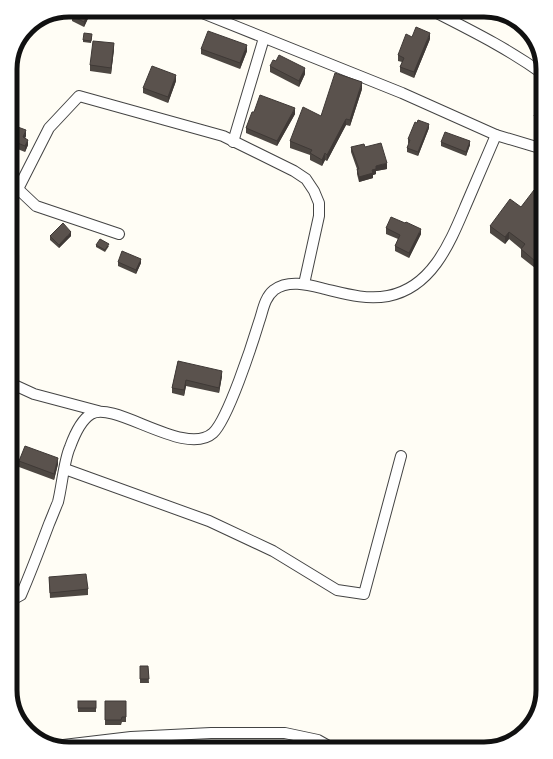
<svg xmlns="http://www.w3.org/2000/svg" width="553" height="759" font-family="'Libre Baskerville',serif">
	<rect width="100%" height="100%" fill="#fffdf5"/>
	<g fill="none" stroke-linecap="round" stroke-linejoin="round">
		<g stroke="#444" stroke-width="12">
			<g id="minor">
				<polyline points="195,10 402,93 496,135 543,149"/>
				<path d="M431 10C470 30 507 48 543 74"/>
				<polyline points="233,142 264,38"/>
				<polyline points="10,186 18,189 36,206 119,234"/>
				<polyline points="18,189 49,128 79,96 223,136 294,171 306,179 314,191 319,203 319,216 304,284"/>
				<polyline points="10,383 34,394 98,411"/>
				<polyline points="65,469 209,521 273,551 337,590 364,594 401,456"/>
				<path d="M10 601 21 595C31 572 40 548 49 524 52 517 55 509 58 502 62 486 64 460 70 447 74 436 81 420 91 414 115 400 185 458 213 433 228 419 252 345 259 322 263 311 264 298 274 290 289 279 309 285 325 289 346 294 366 300 388 296 435 287 452 237 469 198 478 177 487 156 496 135"/>
				<polyline points="55,746 131,737 211,733 285,733 318,740 334,749"/>
			</g>
		</g>
		<use href="#minor" stroke="#fff" stroke-width="10"/>
	</g>
	<g fill="#4d4742">
		<polygon points="69,10 92,10 84,27 72,21 72,19 59,14"/>
		<polygon points="92,36 91,43 83,42 83,40"/>
		<polygon points="430,39 414,78 400,72 400,67 402,62 398,61 398,55"/>
		<polygon points="114,49 111,74 90,71 90,65"/>
		<polygon points="201,49 247,51 240,69 201,54"/>
		<polygon points="270,66 305,74 299,87 270,72"/>
		<polygon points="176,81 168,103 143,93 143,88"/>
		<polygon points="362,89 350,126 346,125 327,161 325,160 322,166 310,160 310,155 290,148 290,141 321,116"/>
		<polygon points="543,90 543,123 534,120 534,116"/>
		<polygon points="254,112 295,114 277,146 246,133 246,128"/>
		<polygon points="10,118 17,127 26,136 25,138 28,145 25,152 10,146"/>
		<polygon points="429,128 418,156 407,152 407,148 409,144 408,143 408,139"/>
		<polygon points="441,142 470,145 466,156 441,146"/>
		<polygon points="351,147 365,147 387,169 376,171 376,174 373,175 373,178 359,182 357,174 357,169 351,152"/>
		<polygon points="536,192 543,193 543,259 535,268 521,257 521,249 509,239 505,244 490,233 490,226 521,207"/>
		<polygon points="405,223 421,234 409,258 395,251 395,246 398,239 386,234 386,228"/>
		<polygon points="50,236 71,236 59,248 50,240"/>
		<polygon points="96,245 109,246 105,252 96,247"/>
		<polygon points="118,262 141,263 136,274 118,266"/>
		<polygon points="178,361 222,376 219,393 186,386 184,396 172,393 172,388"/>
		<polygon points="19,461 58,464 54,480 19,467"/>
		<polygon points="49,577 88,589 88,595 50,598"/>
		<polygon points="140,666 148,666 149,683 140,683"/>
		<rect x="78" y="701" width="18" height="11"/>
		<polygon points="105,701 126,701 126,722 122,722 121,725 105,725"/>
	</g>
	<g fill="#3f3936">
		<polygon points="90,10 92,10 84,27 84,22"/>
		<polygon points="430,33 430,39 414,78 414,72"/>
		<polygon points="114,43 114,49 111,74 111,68"/>
		<polygon points="247,45 247,51 240,69 240,63"/>
		<polygon points="305,68 305,74 299,87 299,81"/>
		<polygon points="176,75 176,81 168,103 168,97"/>
		<polygon points="362,82 362,89 350,126 350,120"/>
		<polygon points="295,108 295,114 277,146 277,141"/>
		<polygon points="346,119 346,125 327,161 327,155"/>
		<polygon points="429,124 429,128 418,156 418,152"/>
		<polygon points="26,130 26,136 23,143 23,137"/>
		<polygon points="28,140 28,145 25,152 25,146"/>
		<polygon points="470,141 470,145 466,156 466,152"/>
		<polygon points="325,153 325,160 322,166 322,160"/>
		<polygon points="387,163 387,169 376,171 376,174 373,175 373,178 359,182 359,177 372,170 376,166"/>
		<polygon points="543,217 543,225 540,221"/>
		<polygon points="421,229 421,234 409,258 409,253"/>
		<polygon points="71,232 71,236 59,248 59,245"/>
		<polygon points="509,232 509,239 505,244 505,237"/>
		<polygon points="543,252 543,259 535,268 535,261"/>
		<polygon points="141,259 141,263 136,274 136,270"/>
		<polygon points="222,371 222,376 219,393 219,388"/>
		<polygon points="186,380 186,386 184,396 184,390"/>
		<polygon points="12,405 12,409 10,412 10,408"/>
		<polygon points="58,458 58,464 54,480 54,474"/>
	</g>
	<g fill="#5a524d" stroke="#3f3936">
		<polygon points="69,10 90,10 84,22 72,16 73,15 66,11"/>
		<polygon points="416,27 430,33 414,72 400,67 404,58 398,55 406,34 412,37"/>
		<polygon points="208,31 247,45 240,63 201,49"/>
		<polygon points="84,33 92,34 91,41 83,40"/>
		<polygon points="93,41 114,43 111,68 90,65"/>
		<polygon points="279,55 305,68 299,81 270,66 273,60 276,61"/>
		<polygon points="152,66 176,75 168,97 143,88"/>
		<polygon points="335,73 362,82 350,120 346,119 327,155 325,153 322,160 310,153 312,150 290,141 303,107 321,116"/>
		<polygon points="543,90 543,119 534,116"/>
		<polygon points="260,95 295,108 277,141 246,128 252,112 254,112"/>
		<polygon points="10,118 17,121 15,126 26,130 23,137 28,140 25,146 10,140"/>
		<polygon points="418,120 429,124 418,152 407,148 410,140 408,139 415,122 417,123"/>
		<polygon points="445,132 470,141 466,152 441,142"/>
		<polygon points="381,143 387,163 376,166 376,169 372,170 373,173 359,177 357,169 359,169 351,147 364,144 365,147"/>
		<polygon points="538,189 543,193 543,217 540,221 543,223 543,252 535,261 521,249 525,244 509,232 505,237 490,226 510,199 521,207 534,190 536,192"/>
		<polygon points="391,217 405,223 406,222 421,229 409,253 395,246 400,235 386,228"/>
		<polygon points="63,223 71,232 59,245 50,236"/>
		<polygon points="100,239 109,244 105,250 96,245"/>
		<polygon points="122,251 141,259 136,270 118,262"/>
		<polygon points="178,361 222,371 219,388 186,380 184,390 172,388"/>
		<polygon points="25,446 58,458 54,474 19,461"/>
		<polygon points="86,574 88,589 50,593 49,577"/>
		<polygon points="140,666 148,666 149,679 140,679"/>
		<rect x="78" y="701" width="18" height="7"/>
		<polygon points="105,701 126,701 126,717 122,717 121,720 105,720"/>
		<polygon points="438,748 445,749 437,749"/>
	</g>
	<path d="M0 0H553V759H0ZM69 17H484A52 52 0 0 1 536 69V690A52 52 0 0 1 484 742H69A52 52 0 0 1 17 690V69A52 52 0 0 1 69 17Z" fill="#fff" fill-rule="evenodd"/>
	<path fill="none" stroke="#111" stroke-width="5" d="M69 17H484A52 52 0 0 1 536 69V690A52 52 0 0 1 484 742H69A52 52 0 0 1 17 690V69A52 52 0 0 1 69 17Z"/>
</svg>
